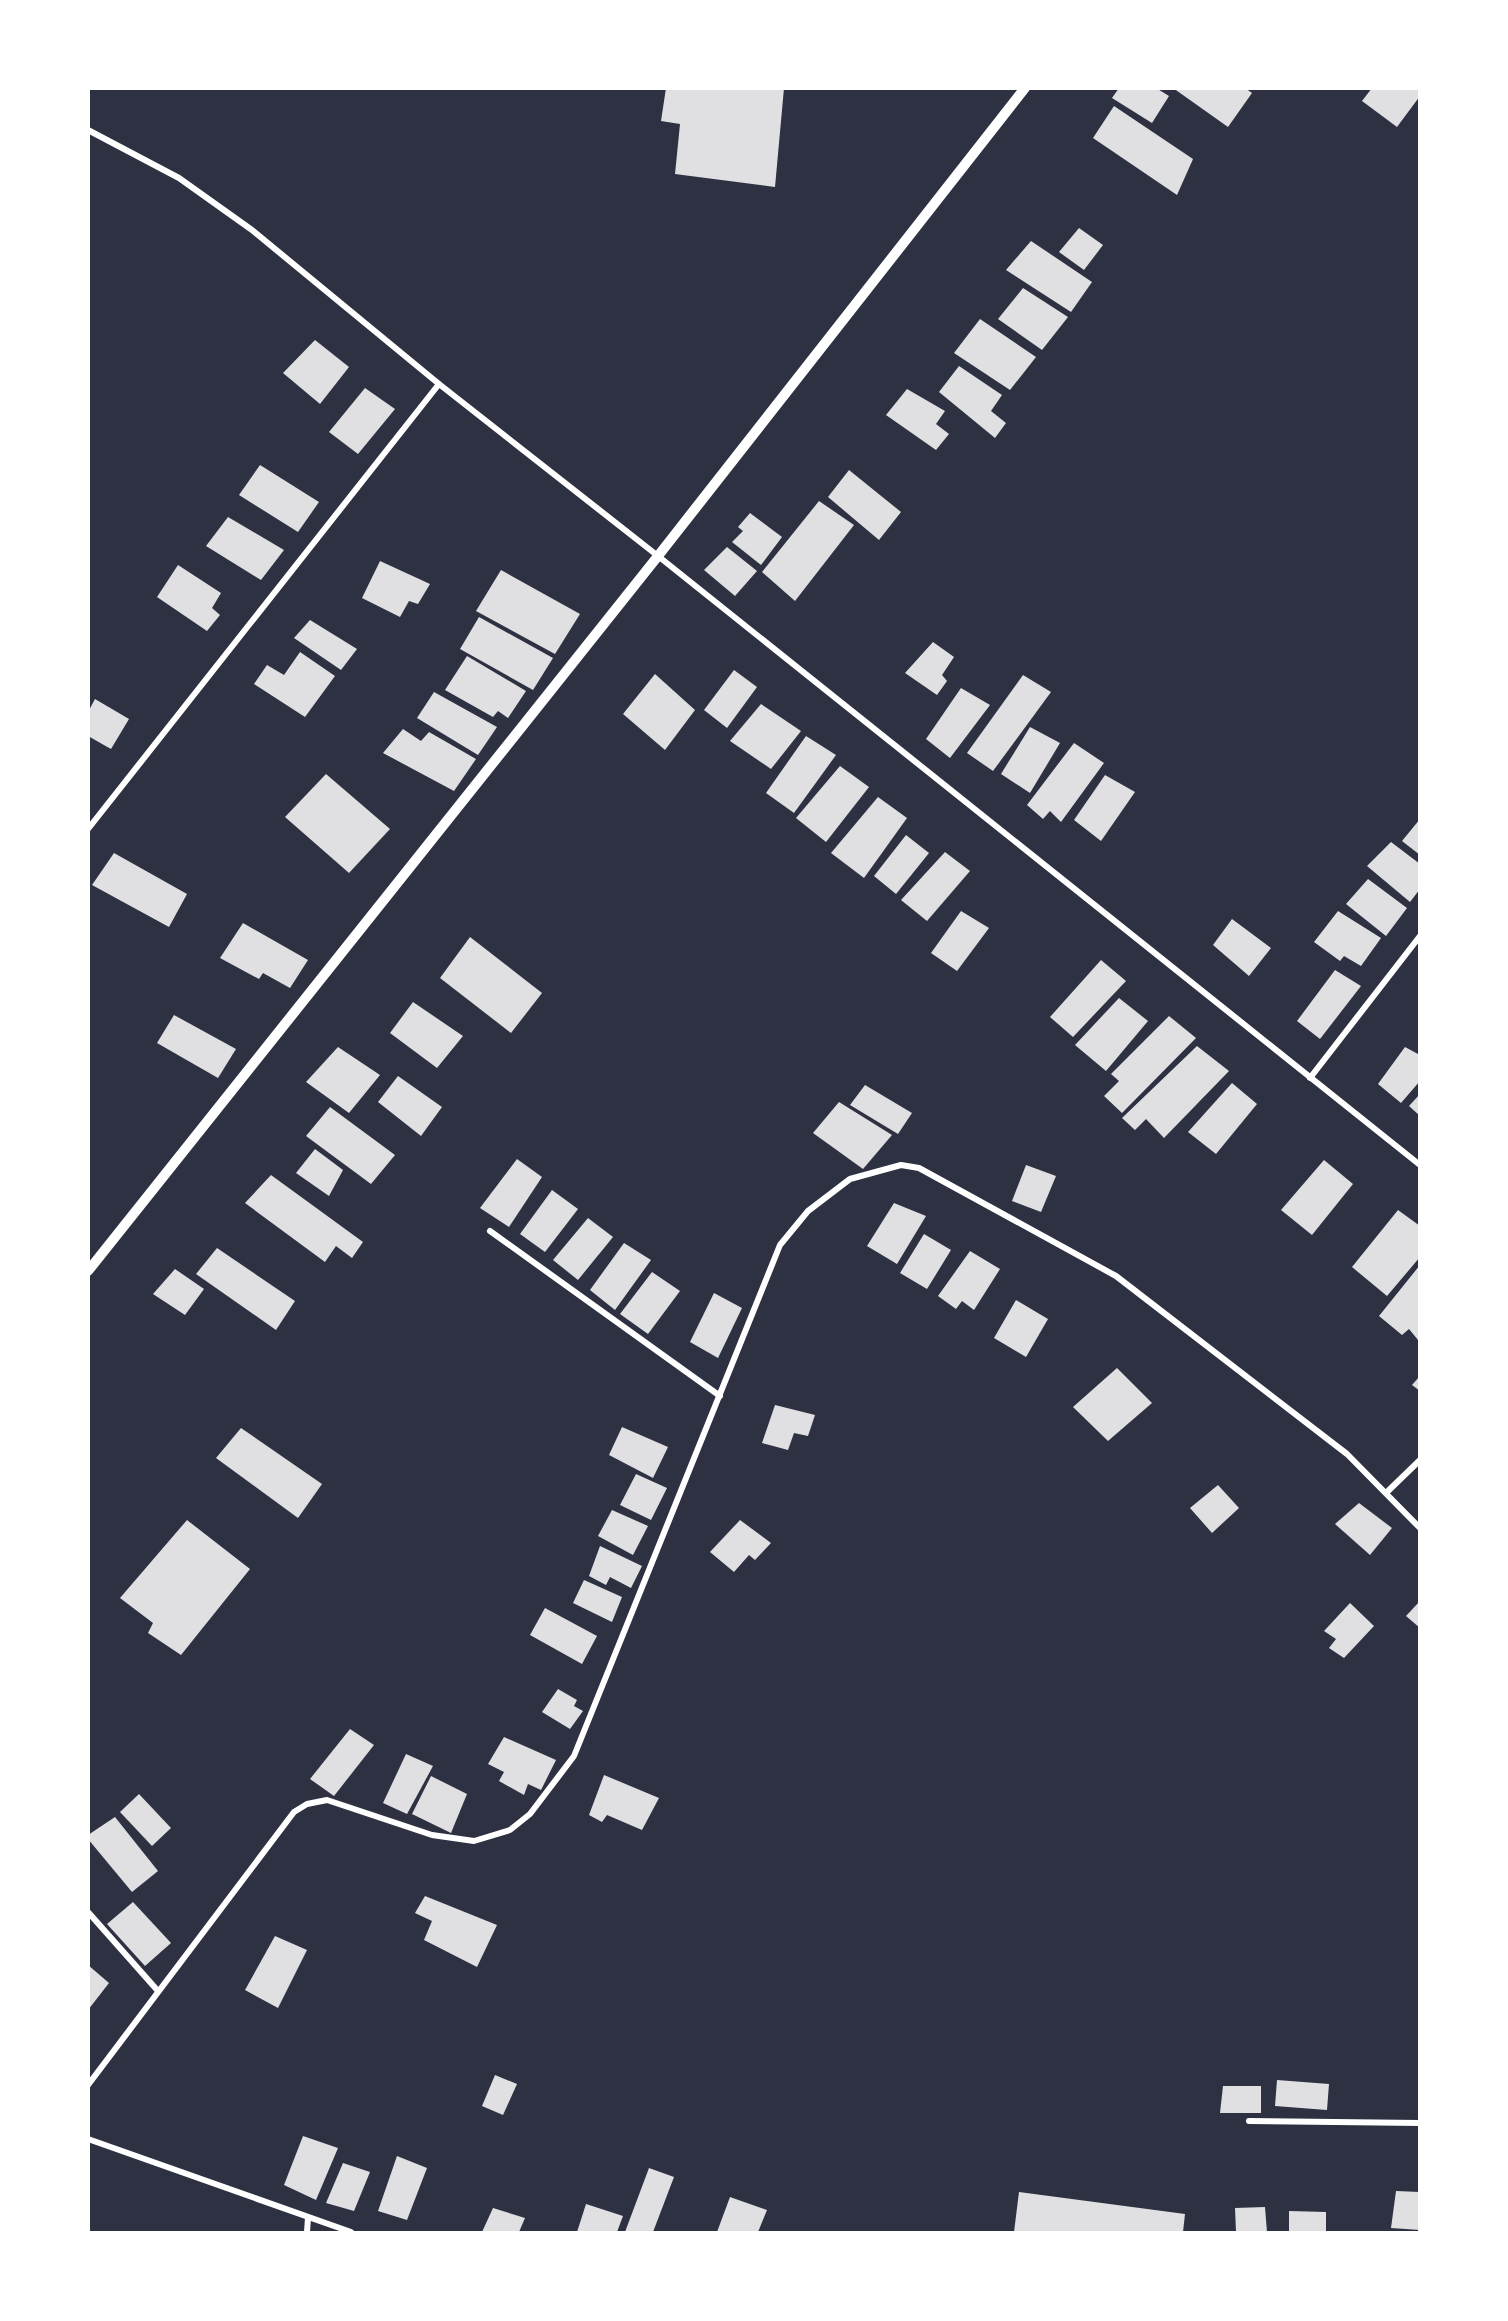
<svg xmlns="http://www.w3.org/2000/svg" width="1508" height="2321" font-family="Helvetica,sans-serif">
	<rect width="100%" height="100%" fill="#2d3142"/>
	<g fill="#e0e0e3">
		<polygon points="666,88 784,88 775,187 675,174 680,124 661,121"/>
		<polygon points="1119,88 1156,88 1169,96 1152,123 1112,98"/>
		<polygon points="1173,88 1245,88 1252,93 1228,127"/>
		<polygon points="1372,88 1420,88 1420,96 1397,127 1362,101"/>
		<polygon points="1114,106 1193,159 1177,195 1093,138"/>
		<polygon points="1079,228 1103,245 1084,270 1059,252"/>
		<polygon points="1031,241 1092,282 1071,312 1006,270"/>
		<polygon points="1023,288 1068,317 1042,350 998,319"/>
		<polygon points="980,319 1036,357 1010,390 954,353"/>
		<polygon points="315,340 349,367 320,404 283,373"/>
		<polygon points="959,366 1002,395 991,411 1006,423 995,438 939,392"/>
		<polygon points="365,388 395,409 358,454 329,432"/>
		<polygon points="907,389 945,411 936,424 949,434 936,450 886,415"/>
		<polygon points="260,465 319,502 298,532 239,495"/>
		<polygon points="849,470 901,512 879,540 828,497"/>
		<polygon points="819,501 854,525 795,601 762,572"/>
		<polygon points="750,513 782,537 761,565 732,542 743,531 738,527"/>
		<polygon points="228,517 284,550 261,580 206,546"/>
		<polygon points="727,547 757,571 735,596 704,570"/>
		<polygon points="380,561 430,584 418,604 409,601 400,617 362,598"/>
		<polygon points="178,565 221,593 212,608 220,615 207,631 157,597"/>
		<polygon points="501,570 580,614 555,654 476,611"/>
		<polygon points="479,617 553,658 533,690 460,649"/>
		<polygon points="310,620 357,649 341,670 294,638"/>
		<polygon points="933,642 954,657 942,675 947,681 937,695 905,673"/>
		<polygon points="300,652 335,676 305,717 254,684 267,665 284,675"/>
		<polygon points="467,656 526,691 508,718 498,711 493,717 445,690"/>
		<polygon points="734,670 757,687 727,728 704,710"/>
		<polygon points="655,674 695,710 665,750 623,714"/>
		<polygon points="1023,675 1051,692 993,771 967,753"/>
		<polygon points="961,688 990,705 950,758 926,739"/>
		<polygon points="434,692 497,727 478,755 417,718"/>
		<polygon points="95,699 129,719 111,749 88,736 88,712"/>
		<polygon points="761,704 801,731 771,769 730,741"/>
		<polygon points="1030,727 1060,743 1030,793 1001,774"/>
		<polygon points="403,729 421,741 429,732 476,759 454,791 383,753"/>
		<polygon points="806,736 836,755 794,813 766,793"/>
		<polygon points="1074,743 1104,763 1061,822 1050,811 1043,819 1027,805"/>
		<polygon points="840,766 869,787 826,842 796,818"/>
		<polygon points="326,774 390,829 349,873 285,817"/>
		<polygon points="1105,775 1135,792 1101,841 1074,820"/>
		<polygon points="878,797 907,818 864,878 831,853"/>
		<polygon points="1420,819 1420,855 1402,841"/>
		<polygon points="906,835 929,853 896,894 874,876"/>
		<polygon points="1391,842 1420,864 1420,889 1410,902 1367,866"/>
		<polygon points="945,852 970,871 927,921 901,900"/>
		<polygon points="114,853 187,894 169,927 92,885"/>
		<polygon points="1368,879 1407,908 1386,936 1346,904"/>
		<polygon points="961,911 989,928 957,971 931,953"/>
		<polygon points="1338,911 1381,938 1361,966 1344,956 1340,961 1314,942"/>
		<polygon points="1232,919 1271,948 1249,976 1213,945"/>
		<polygon points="243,923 308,960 290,988 263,973 259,979 220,958"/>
		<polygon points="470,937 542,993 511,1033 440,978"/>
		<polygon points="1101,960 1126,981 1073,1037 1050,1017"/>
		<polygon points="1335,970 1361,986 1320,1039 1297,1021"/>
		<polygon points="1119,998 1148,1021 1106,1071 1075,1045"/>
		<polygon points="413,1002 463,1036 437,1068 390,1033"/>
		<polygon points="174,1015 236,1049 218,1078 157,1043"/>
		<polygon points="1169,1016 1196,1038 1122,1113 1104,1096 1119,1081 1111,1074"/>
		<polygon points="1197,1046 1229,1071 1164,1138 1146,1119 1135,1130 1122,1118"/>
		<polygon points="338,1047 380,1075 349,1113 306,1082"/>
		<polygon points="1405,1047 1418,1054 1420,1051 1420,1081 1401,1103 1378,1084"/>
		<polygon points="398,1076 442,1107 421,1136 378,1102"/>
		<polygon points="1232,1083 1257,1104 1216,1154 1188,1132"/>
		<polygon points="865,1085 912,1113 898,1134 850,1105"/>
		<polygon points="1420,1094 1420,1116 1409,1106"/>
		<polygon points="839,1102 892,1135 863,1169 813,1133"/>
		<polygon points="330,1107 395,1155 371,1184 306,1136"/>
		<polygon points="315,1149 343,1170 329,1196 296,1173"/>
		<polygon points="517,1159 542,1177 509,1227 480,1208"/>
		<polygon points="1324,1160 1353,1184 1312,1235 1281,1210"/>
		<polygon points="1026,1165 1056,1176 1041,1212 1012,1201"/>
		<polygon points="271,1175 363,1242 352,1258 336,1246 325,1262 245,1203"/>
		<polygon points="552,1190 578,1209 545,1252 520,1234"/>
		<polygon points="894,1203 926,1216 897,1264 867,1246"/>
		<polygon points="1398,1210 1420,1226 1420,1257 1387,1296 1352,1267"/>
		<polygon points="588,1218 613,1237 578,1280 553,1260"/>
		<polygon points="924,1234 951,1250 927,1289 900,1273"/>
		<polygon points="624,1243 651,1260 615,1310 590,1290"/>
		<polygon points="217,1248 295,1301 276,1330 196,1274"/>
		<polygon points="970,1251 1000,1269 974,1310 962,1301 956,1309 938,1296"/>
		<polygon points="1420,1265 1420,1338 1418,1340 1409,1329 1402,1335 1379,1316"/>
		<polygon points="175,1269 204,1289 185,1315 153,1294"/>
		<polygon points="652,1272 680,1291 648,1334 620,1314"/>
		<polygon points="714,1293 742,1308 718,1358 690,1342"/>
		<polygon points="1016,1300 1048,1319 1026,1357 994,1338"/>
		<polygon points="1117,1368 1152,1403 1108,1441 1073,1407"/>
		<polygon points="1420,1376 1420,1391 1412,1385"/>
		<polygon points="775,1405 815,1415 808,1436 794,1433 788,1450 762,1443"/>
		<polygon points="622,1427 668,1447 653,1478 609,1455"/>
		<polygon points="241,1428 322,1484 298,1518 216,1458"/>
		<polygon points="636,1474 667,1488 651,1520 620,1505"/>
		<polygon points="1218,1485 1239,1508 1212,1533 1190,1508"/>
		<polygon points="1359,1503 1392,1528 1370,1555 1335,1524"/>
		<polygon points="612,1510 648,1526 633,1555 598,1536"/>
		<polygon points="187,1520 250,1569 181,1655 148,1633 153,1623 120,1598"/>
		<polygon points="740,1520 771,1543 755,1560 749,1555 734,1572 710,1552"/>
		<polygon points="600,1546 642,1566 631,1588 610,1577 606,1585 589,1576"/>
		<polygon points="584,1580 622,1597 612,1622 573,1603"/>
		<polygon points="1420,1601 1420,1628 1406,1616"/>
		<polygon points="1350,1603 1374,1626 1344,1658 1329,1648 1336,1639 1324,1631"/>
		<polygon points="545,1608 597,1636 582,1664 530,1635"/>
		<polygon points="558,1689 577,1700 574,1706 583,1711 570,1729 542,1712"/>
		<polygon points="350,1729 374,1745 334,1796 310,1779"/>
		<polygon points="504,1737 556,1760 541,1790 528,1784 524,1795 499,1781 504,1772 488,1764"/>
		<polygon points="406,1754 433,1766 407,1814 383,1803"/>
		<polygon points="604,1775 659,1798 642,1830 607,1815 602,1822 589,1815"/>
		<polygon points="431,1776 467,1794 451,1833 412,1814"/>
		<polygon points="139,1794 171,1828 152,1846 120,1812"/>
		<polygon points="115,1817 158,1871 132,1892 88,1839 88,1835"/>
		<polygon points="425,1896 497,1925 477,1967 424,1940 432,1921 415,1913"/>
		<polygon points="133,1902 171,1943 145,1966 107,1924"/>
		<polygon points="275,1936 307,1950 278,2008 245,1990"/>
		<polygon points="88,1965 109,1983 88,2010"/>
		<polygon points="495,2075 517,2084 503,2115 482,2106"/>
		<polygon points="1277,2080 1329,2084 1327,2110 1275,2106"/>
		<polygon points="1223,2086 1261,2086 1261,2113 1220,2113"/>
		<polygon points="303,2136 338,2148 316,2200 284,2185"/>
		<polygon points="397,2156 427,2168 407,2220 378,2211"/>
		<polygon points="343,2163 370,2172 354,2211 326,2203"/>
		<polygon points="649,2168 674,2177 653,2232 625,2232"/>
		<polygon points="1396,2191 1420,2192 1420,2230 1391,2228"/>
		<polygon points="1019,2192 1185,2214 1183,2232 1014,2232"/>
		<polygon points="730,2197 767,2210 758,2232 717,2232"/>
		<polygon points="586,2204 623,2216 617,2232 577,2232"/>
		<polygon points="1265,2207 1267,2232 1236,2232 1235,2208"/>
		<polygon points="493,2208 525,2218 519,2232 482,2232"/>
		<polygon points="1289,2211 1326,2212 1326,2232 1289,2232"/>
	</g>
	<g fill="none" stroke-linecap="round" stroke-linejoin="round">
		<g stroke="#fff" stroke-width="6">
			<polyline points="88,130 179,178 252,230 439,384 658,556 1420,1165"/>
			<polyline points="88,829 439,384"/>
			<polyline points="1310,1078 1420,936"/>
			<polyline points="490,1231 720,1396"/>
			<polyline points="1386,1493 1420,1460"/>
			<polyline points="88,1912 158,1991"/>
			<polyline points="88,2085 294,1812 307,1804 327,1800 432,1835 474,1841 510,1830 530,1814 574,1756 780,1245 808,1211 850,1179 901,1165 919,1168 1116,1276 1347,1454 1420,1528"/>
			<polyline points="1249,2121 1420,2123"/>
			<polyline points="88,2139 351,2232"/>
			<polyline points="307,2232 308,2218"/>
		</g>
		<polyline stroke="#fff" stroke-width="10" points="88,1271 658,556 1025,88"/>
	</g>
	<rect width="1508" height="2321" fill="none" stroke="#ffffff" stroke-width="180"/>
</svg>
